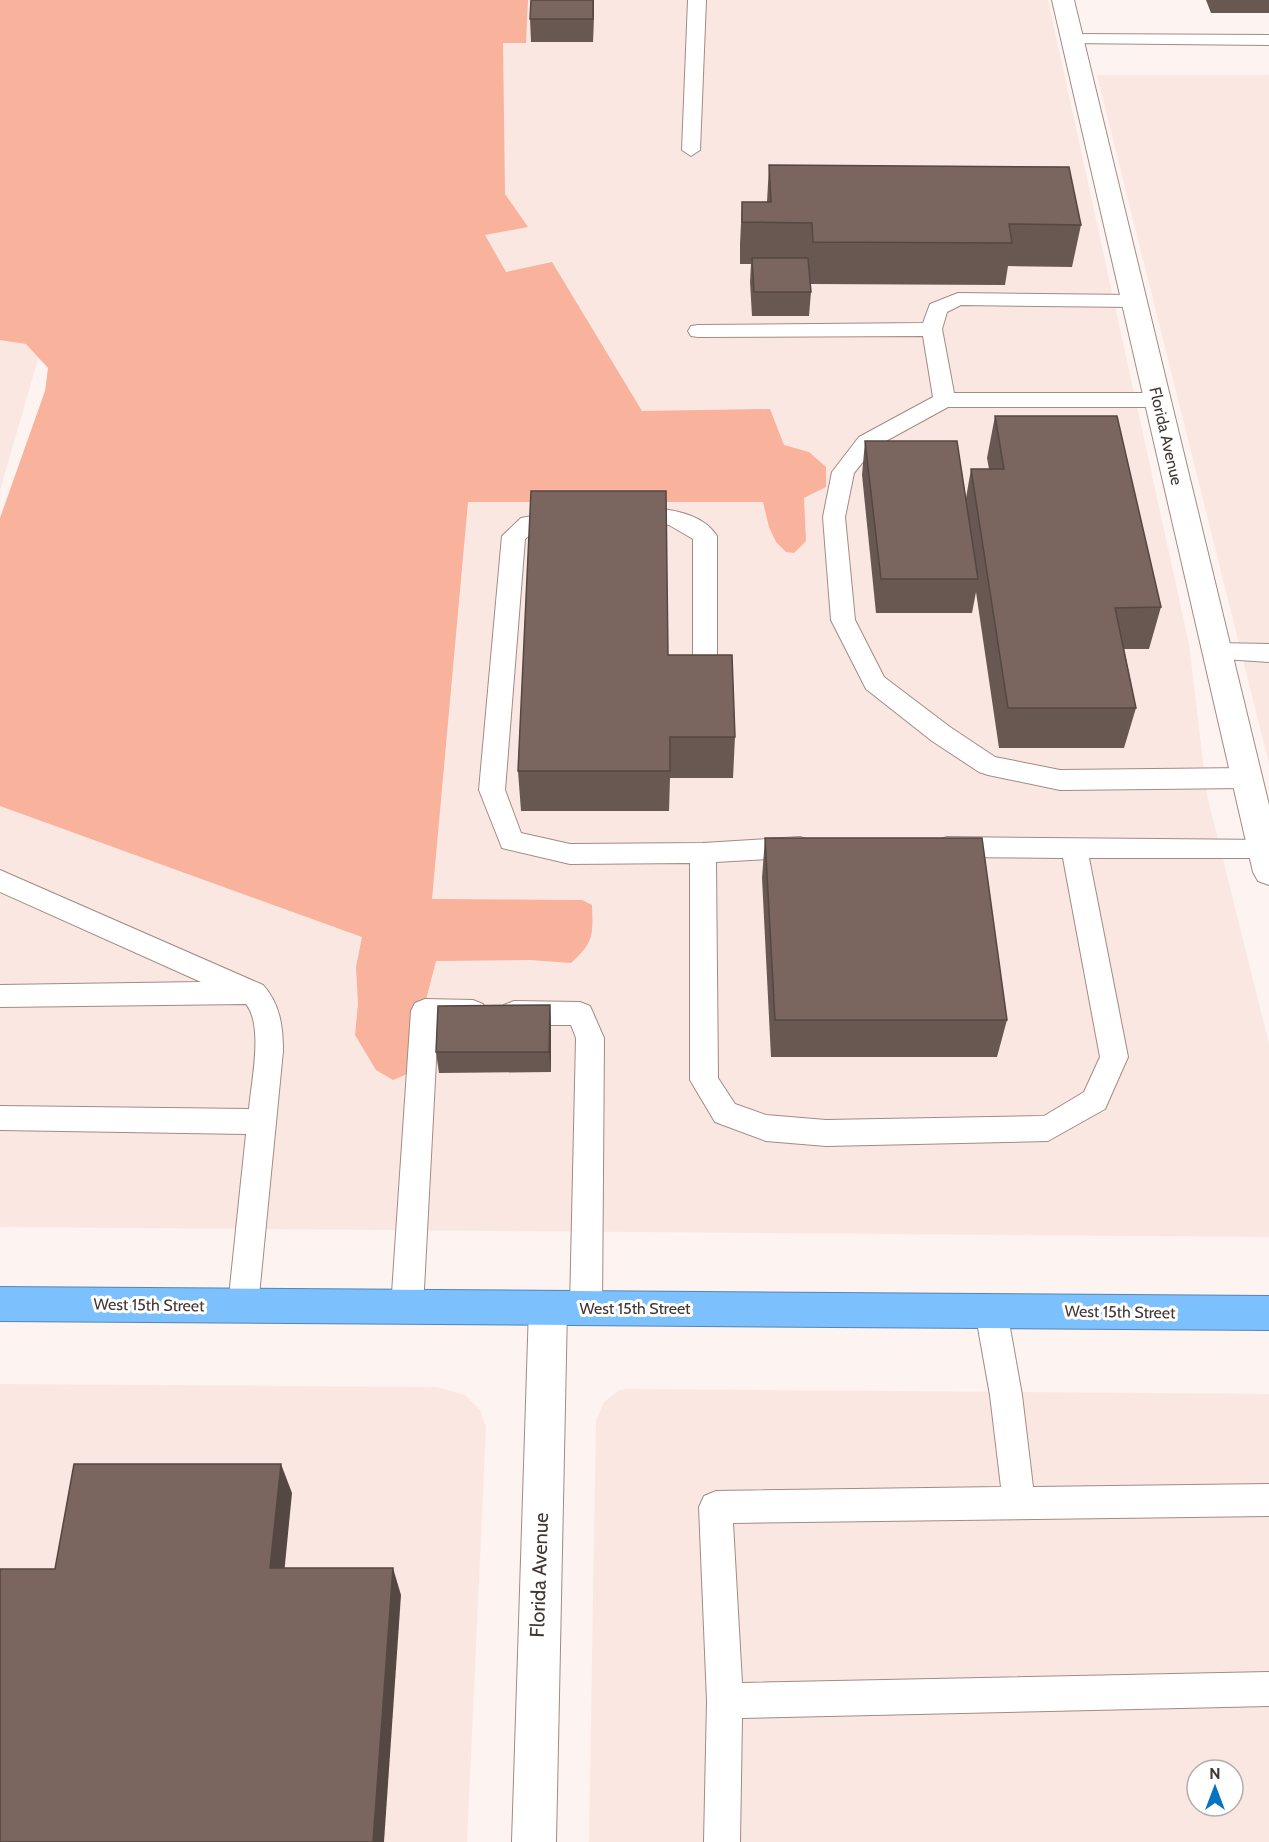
<svg xmlns="http://www.w3.org/2000/svg" width="1269" height="1842" font-family="Cabin,sans-serif">
	<rect width="100%" height="100%" fill="#fdf3f0"/>
	<g fill="#fbe7e1" fill-rule="evenodd">
		<polygon points="488,0 1048,0 1189,644 1207,795 1269,1044 1269,1237 0,1227 0,781"/>
		<polygon points="1097,75 1269,75 1269,764"/>
		<polygon points="0,325 48,325 0,490"/>
		<polygon points="0,1384 437,1387 465,1395 480,1410 486,1427 467,1842 0,1842"/>
		<path d="M626 1389 1269 1394V1842H589L596 1420 604 1402 618 1391ZM1197 1770H1233V1806H1197Z"/>
	</g>
	<path fill="#f9b29c" d="M0 0H528L526 43H503L505 194 528 227 485 235 506 272 552 262 642 411 770 409 784 445 809 452 826 467V487L804 498 806 541 794 553 786 552 776 542 769 527 763 502H468L432 899 582 900 592 905C593 936 594 942 571 963L530 960 436 961 407 1074 393 1080 376 1070 355 1035 358 1004 356 967 362 937 0 806V518L45 391 48 368 26 344 0 340Z"/>
	<g fill="none" stroke-linecap="round" stroke-linejoin="round">
		<g stroke="#a18b85" stroke-width="2">
			<g id="service">
				<polygon points="688,0 706,0 700,150 691,156 682,150"/>
				<polygon points="1072,34 1269,35 1269,45 1066,43 1063,39"/>
				<polygon points="958,293 1134,295 1141,297 1144,301 1141,305 1134,307 961,305 947,312 942,329 954,393 1157,393 1165,395 1168,400 1165,405 1157,407 948,407 875,447 854,473 845,517 855,620 884,677 950,727 995,757 1060,770 1247,768 1256,771 1260,778 1256,785 1247,788 1060,790 988,775 979,772 932,741 866,689 831,620 823,517 832,472 859,437 933,397 923,336 698,337 691,336 688,331 691,326 698,325 923,323 930,304"/>
				<path d="M631 507C658 508 700 509 717 536V682L714 688 705 691 696 688 693 682V539L669 525 623 520 620 515 623 510Z"/>
				<polygon points="566,510 574,513 577,518 574,523 536,530 525,539 505,790 521,833 570,844 703,843 800,837 809,840 813,847 809,854 800,857 716,862 718,1078 735,1104 766,1115 826,1120 1044,1116 1084,1092 1100,1057 1063,858 947,857 938,854 934,847 938,840 947,837 1269,840 1269,856 1263,858 1089,858 1128,1057 1105,1109 1048,1141 826,1146 766,1141 715,1122 690,1080 690,863 570,864 502,848 479,790 502,536 521,518"/>
				<polygon points="1217,643 1269,644 1269,662 1208,658 1205,652 1208,646"/>
				<path d="M0 870 263 985C280 1004 283 1026 283 1051L258 1306 254 1316 243 1320 232 1316 228 1306 246 1134 0 1130V1106L249 1109C251 1083 264 1026 246 1004L0 1007V985L201 982 0 892Z"/>
				<polygon points="425,999 473,1000 483,1004 487,1012 483,1020 473,1024 438,1023 423,1308 418,1318 407,1322 396,1318 391,1308 411,1011 415,1003"/>
				<polygon points="514,1001 580,1002 590,1006 604,1038 602,1308 597,1318 586,1322 575,1318 570,1308 576,1038 571,1025 514,1025 504,1021 500,1013 504,1005"/>
				<polygon points="991,1297 1002,1301 1007,1311 1022,1395 1033,1487 1269,1484 1269,1516 733,1523 742,1683 1269,1672 1269,1706 742,1718 740,1842 704,1842 707,1701 699,1507 704,1496 716,1491 1001,1487 990,1395 975,1311 980,1301"/>
			</g>
		</g>
		<g stroke="#a18b85" stroke-width="2">
			<polygon id="minor" points="1052,0 1074,0 1269,805 1269,885 1258,881 1253,872"/>
		</g>
		<g stroke="#a18b85" stroke-width="2">
			<polygon id="tertiary" points="548,1291 561,1296 567,1308 556,1842 512,1842 529,1308 535,1296"/>
		</g>
		<g stroke="#5286b7" stroke-width="2">
			<polygon id="trunk" points="0,1287 1269,1296 1269,1330 0,1321"/>
		</g>
		<use href="#service" fill="#fff" fill-rule="evenodd"/>
		<use href="#minor" fill="#fff" fill-rule="evenodd"/>
		<use href="#tertiary" fill="#fff" fill-rule="evenodd"/>
		<use href="#trunk" fill="#7cc0fe" fill-rule="evenodd"/>
	</g>
	<g fill="#695752">
		<polygon points="594,0 593,42 531,42 530,19"/>
		<polygon points="1206,0 1269,0 1269,13 1211,13"/>
		<polygon points="769,165 1081,225 1072,267 1008,266 1005,285 810,284 811,292 809,316 752,316 750,282 751,264 740,264 740,244 742,202 767,202"/>
		<polygon points="995,416 1161,607 1149,649 1124,649 1136,708 1124,748 999,748 976,592 972,613 876,613 862,475 865,441 966,498 971,469 989,469 987,458"/>
		<polygon points="668,655 735,737 733,778 670,778 669,811 521,811 518,771"/>
		<polygon points="765,838 1007,1020 997,1057 771,1057 762,878"/>
		<polygon points="550,1005 551,1026 551,1072 439,1073 436,1052"/>
	</g>
	<g fill="#554742">
		<polygon points="593,0 594,0 593,42"/>
		<polygon points="550,1005 551,1026 551,1072 549,1052"/>
		<polygon points="281,1464 292,1493 282,1595 270,1568"/>
		<polygon points="393,1568 401,1595 384,1842 373,1842"/>
	</g>
	<g fill="#7a655f" stroke="#554742" stroke-width="1.5">
		<polygon points="531,0 593,0 593,19 530,19"/>
		<polygon points="769,165 1069,167 1081,225 1009,224 1012,243 813,242 812,223 742,222 742,202 771,202"/>
		<polygon points="752,258 808,258 811,292 754,292"/>
		<polygon points="995,416 1117,416 1161,607 1115,608 1136,708 1008,708 971,469 1004,469"/>
		<polygon points="865,441 957,441 978,579 881,579"/>
		<polygon points="531,491 666,491 668,655 732,655 735,737 670,737 670,771 518,771"/>
		<polygon points="765,838 982,838 1007,1020 775,1020"/>
		<polygon points="550,1005 549,1052 436,1052 438,1006"/>
		<polygon points="74,1464 281,1464 270,1568 393,1568 373,1842 0,1842 0,1569 55,1569"/>
	</g>
	<g text-anchor="middle" dominant-baseline="central" stroke-width="6" stroke-linejoin="round" paint-order="stroke">
		<g font-size="16" fill="#403634" stroke="#fff">
			<text transform="translate(1166 436) rotate(77)">Florida Avenue</text>
			<text transform="translate(149 1305) rotate(1)">West 15th Street</text>
			<text x="635" y="1308">West 15th Street</text>
			<text transform="translate(1120 1312) rotate(1)">West 15th Street</text>
		</g>
		<g font-size="20" fill="#403634" stroke="#fff">
			<text transform="translate(539 1575) rotate(-88)">Florida Avenue</text>
		</g>
	</g>
	<g transform="translate(1215 1788)"><circle r="28" fill="#ffffff" stroke="#b3afae" stroke-width="1.5"/>
	<path d="M0-4.5L10 22L0 15L-10 22Z" fill="#0774bf"/>
	<text y="-9" font-size="16" font-weight="bold" text-anchor="middle" fill="#403634">N</text>
	</g>
</svg>
